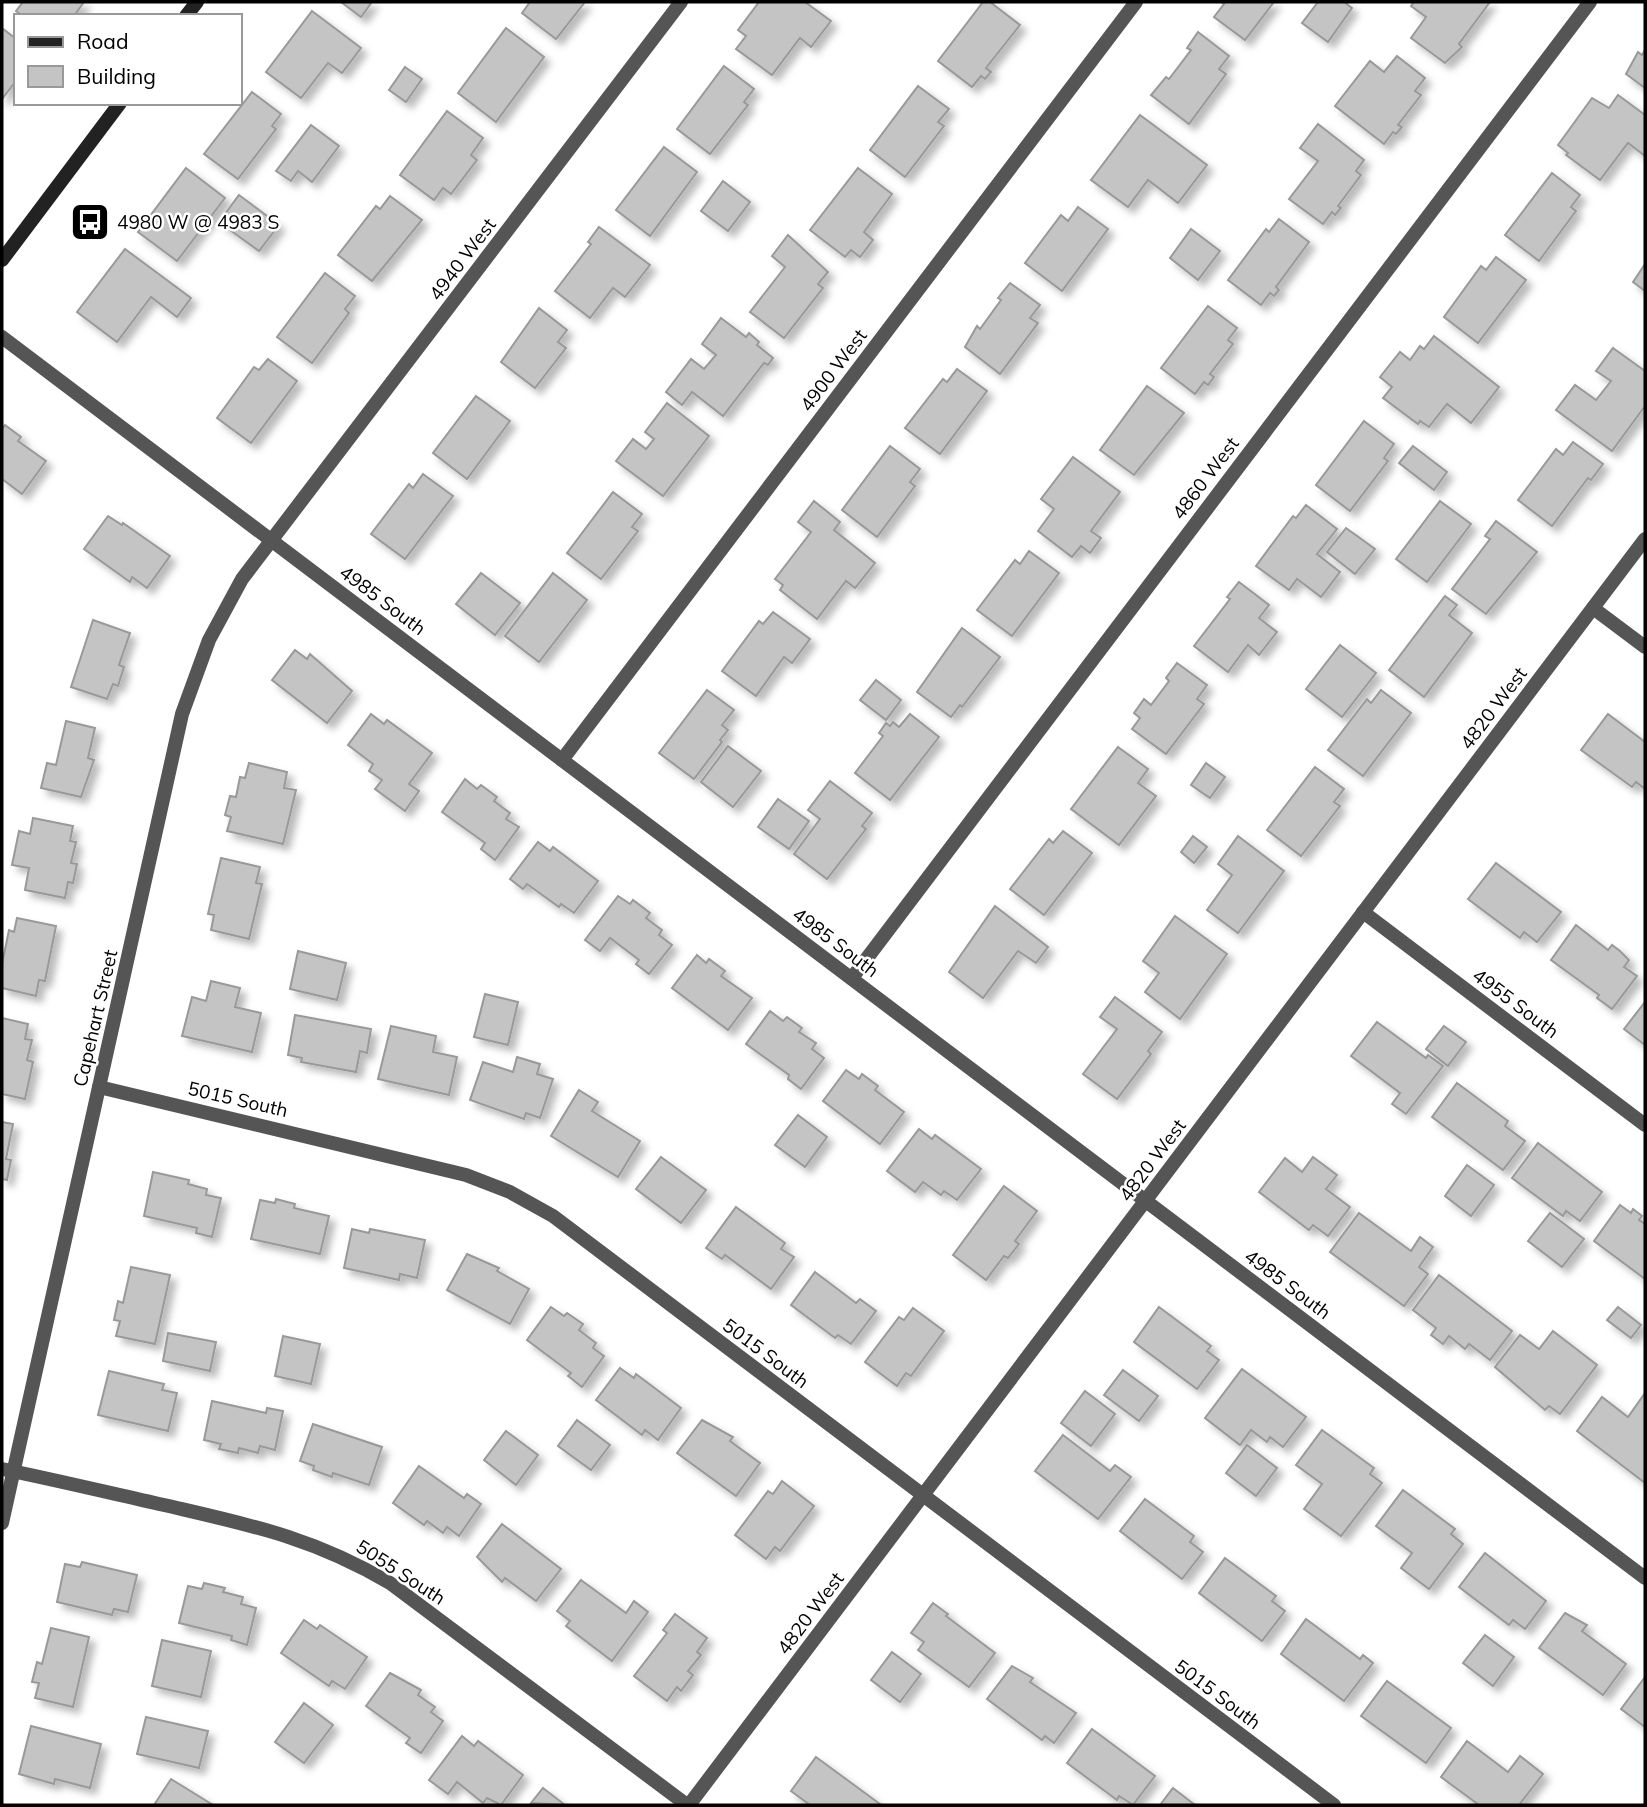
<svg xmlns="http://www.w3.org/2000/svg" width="1647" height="1807" font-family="Mulish,sans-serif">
	<defs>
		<filter id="shadow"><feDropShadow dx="6" dy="6" stdDeviation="3.5" flood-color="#0004"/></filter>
	</defs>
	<rect width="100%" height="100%" fill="#fff"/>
	<g fill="#c4c4c4" stroke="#999" stroke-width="2" filter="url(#shadow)">
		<polygon points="23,2 84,2 74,16 23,16 16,11"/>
		<polygon points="341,2 372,2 361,17"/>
		<polygon points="530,2 585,2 556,39 522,13"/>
		<polygon points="759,2 805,2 831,21 811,47 800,38 772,75 736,49 746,36 738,30"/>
		<polygon points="983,2 990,2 1020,25 986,68 991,72 985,79 981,76 972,87 938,61"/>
		<polygon points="1221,2 1274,2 1245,40 1214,17 1224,4"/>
		<polygon points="1318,2 1344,2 1352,8 1328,42 1302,23"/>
		<polygon points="1414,2 1490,2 1459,44 1462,47 1445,63 1411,38 1426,17 1411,6"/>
		<polygon points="312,11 361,48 342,73 328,63 301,98 266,72"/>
		<polygon points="2,28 16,39 16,81 2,99"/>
		<polygon points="506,28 544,57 496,122 458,93"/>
		<polygon points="1198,32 1229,56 1219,69 1226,74 1189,124 1151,95 1166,77 1169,79 1191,50 1187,48"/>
		<polygon points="1645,50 1645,88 1626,74 1638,52 1642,55"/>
		<polygon points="1397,56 1425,78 1415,91 1421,95 1398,125 1402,127 1396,134 1393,132 1384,144 1335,106 1370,61 1384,72"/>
		<polygon points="724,66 754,89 744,102 748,105 710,154 677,129"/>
		<polygon points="405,67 422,79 406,102 389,90"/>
		<polygon points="918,86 949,109 938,122 944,126 905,177 870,150"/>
		<polygon points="252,92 281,114 272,126 276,129 238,179 204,154"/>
		<polygon points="1618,95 1645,115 1645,156 1628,143 1600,180 1566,155 1568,153 1558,145 1592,98 1609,108"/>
		<polygon points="447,111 483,138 471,155 477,160 451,194 443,188 434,200 400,175"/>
		<polygon points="1140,115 1207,165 1178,203 1148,180 1128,207 1091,180"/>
		<polygon points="1318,124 1364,160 1356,171 1361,175 1338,206 1341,208 1335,215 1332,212 1323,224 1289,199 1318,161 1300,148"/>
		<polygon points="311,125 339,146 312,182 298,171 291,181 276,171"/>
		<polygon points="664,147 697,172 650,236 616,210"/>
		<polygon points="186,168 225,198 177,261 138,232"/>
		<polygon points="858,168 892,194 864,232 873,240 860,257 851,250 845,257 810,230"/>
		<polygon points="1552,173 1580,195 1571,207 1576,211 1539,261 1505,235"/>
		<polygon points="723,181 750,202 728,231 701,211"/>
		<polygon points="239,195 279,225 259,251 219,222"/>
		<polygon points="390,196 422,220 372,281 338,255 376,206 380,209"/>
		<polygon points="1078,207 1108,229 1062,291 1025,263 1061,215 1068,221"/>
		<polygon points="1279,219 1309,242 1276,287 1279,290 1274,296 1270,293 1261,305 1228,280 1266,229 1269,232"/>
		<polygon points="599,227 650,265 625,297 613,288 590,318 555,291 591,244 588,242"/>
		<polygon points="1191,229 1220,251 1198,280 1170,258"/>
		<polygon points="788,235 828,272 818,284 823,288 784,338 750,312 785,267 772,256"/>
		<polygon points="125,249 191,298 177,317 151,297 117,342 77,312"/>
		<polygon points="1496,257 1526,280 1478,343 1444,317 1481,266 1486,270"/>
		<polygon points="1645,264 1645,291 1633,282"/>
		<polygon points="325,273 355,296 345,309 349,313 312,363 277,337"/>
		<polygon points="1010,283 1040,305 1030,318 1038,323 1000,374 965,347 977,326 980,329 1001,300 998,298"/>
		<polygon points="1208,306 1237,328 1228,340 1233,344 1210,374 1214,377 1208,385 1204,382 1195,394 1161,368"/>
		<polygon points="539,308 567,330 558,342 566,348 535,388 501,362"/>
		<polygon points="721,318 746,337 749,333 759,342 757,345 773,358 768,365 764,363 723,416 692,392 682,405 666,392 691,359 704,369 716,355 702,344"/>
		<polygon points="1434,336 1499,387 1471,423 1447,404 1429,427 1420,421 1418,424 1383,398 1392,387 1380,377 1400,352 1410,360 1420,346 1424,349"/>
		<polygon points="1613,348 1645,371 1645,406 1612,451 1556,410 1575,385 1596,400 1611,381 1596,371"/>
		<polygon points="268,359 297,381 251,443 217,418 254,367 259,370"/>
		<polygon points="957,369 987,391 940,454 905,428 943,379 947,382"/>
		<polygon points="1147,386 1184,413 1134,475 1100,450"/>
		<polygon points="476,396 510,421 467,479 433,453"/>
		<polygon points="667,403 709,436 663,496 616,461 633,439 646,449 654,439 645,432"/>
		<polygon points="1364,421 1394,444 1384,458 1388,461 1350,511 1316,485"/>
		<polygon points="5,425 21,437 18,441 46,461 22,494 2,479 2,429"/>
		<polygon points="1573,442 1603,464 1591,480 1588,478 1552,526 1518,500 1556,449 1563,455"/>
		<polygon points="890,446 920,469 910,482 915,486 877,537 842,510"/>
		<polygon points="1413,446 1447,472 1434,490 1399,463"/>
		<polygon points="1073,457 1120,492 1091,531 1101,538 1090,553 1081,546 1072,557 1038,531 1054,509 1041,499"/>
		<polygon points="423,474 453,496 405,559 371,534 409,484 413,488"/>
		<polygon points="613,492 642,514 632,527 638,531 601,579 567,553"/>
		<polygon points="814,501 840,522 834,530 875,563 855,588 846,581 817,619 780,590 783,585 775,579 811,532 798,522"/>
		<polygon points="1440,501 1471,524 1427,582 1396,559"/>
		<polygon points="1306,505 1337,529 1317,554 1340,572 1321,597 1297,579 1289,590 1256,566 1293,516 1296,518"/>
		<polygon points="108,516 122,525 123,523 170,556 147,588 132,577 130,582 84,549"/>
		<polygon points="1496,521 1537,552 1486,614 1452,589 1490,539 1485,536"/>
		<polygon points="1346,528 1375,549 1355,574 1327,552"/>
		<polygon points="1029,551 1059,573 1012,636 977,610 1015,560 1020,564"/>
		<polygon points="481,573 520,603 495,635 456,604"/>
		<polygon points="553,573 587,600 539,662 505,636"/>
		<polygon points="1239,582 1269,605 1259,618 1277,632 1259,655 1248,645 1228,672 1194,646 1230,599 1227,597"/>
		<polygon points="1445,596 1457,605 1449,615 1472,633 1424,697 1389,670"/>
		<polygon points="773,612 810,639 792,663 784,657 756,696 722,671 759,621 763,624"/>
		<polygon points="93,620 130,633 119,665 124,667 118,686 113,684 107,699 71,687"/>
		<polygon points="962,628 1000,657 962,707 960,705 951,717 917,692"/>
		<polygon points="1340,645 1376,673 1342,717 1306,689"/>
		<polygon points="295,650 307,659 310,654 352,691 327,723 272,680"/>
		<polygon points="1177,663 1207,685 1197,699 1204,704 1166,754 1132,729 1140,718 1134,713 1144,699 1151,705 1169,681 1166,678"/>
		<polygon points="876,680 901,700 886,720 860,700"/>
		<polygon points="707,690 734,710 722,725 728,730 720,740 722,742 694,779 659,753"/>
		<polygon points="1381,690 1411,713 1363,776 1328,750 1367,699 1371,703"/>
		<polygon points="371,714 384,724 387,720 432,753 409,784 419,791 405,811 375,789 382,780 369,771 373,764 348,745"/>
		<polygon points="910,714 939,737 890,800 855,773 883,736 879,733 886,723 890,726 893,722 899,727"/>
		<polygon points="1608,714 1645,742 1645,789 1636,782 1632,787 1581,750"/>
		<polygon points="66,721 95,728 88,758 94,760 81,797 41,788 47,763 56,765"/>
		<polygon points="728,746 761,771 733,807 701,782"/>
		<polygon points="1118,747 1148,769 1138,783 1156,796 1119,845 1071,809"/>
		<polygon points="249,763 287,772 284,788 296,790 283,844 227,831 231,817 225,815 230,796 236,797 240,777 245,778"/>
		<polygon points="1206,763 1225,777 1210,798 1191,785"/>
		<polygon points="1315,767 1344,789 1334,802 1340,806 1301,856 1267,830"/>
		<polygon points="465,779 477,789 481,785 497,797 494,801 510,813 506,819 519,827 495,860 481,849 485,843 442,812"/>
		<polygon points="830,781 872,813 862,826 866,829 827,879 794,854 820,819 808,810"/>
		<polygon points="778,799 809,821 789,849 758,827"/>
		<polygon points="33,818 73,826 70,841 76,842 71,863 77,864 73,883 68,882 65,898 25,890 29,868 12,865 19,831 30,834"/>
		<polygon points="1063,831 1092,853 1044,915 1010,889 1049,839 1053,843"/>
		<polygon points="1193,836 1207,847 1194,863 1181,852"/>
		<polygon points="1238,836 1284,871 1238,933 1207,910 1232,875 1218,864"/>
		<polygon points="538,842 550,851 553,847 598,881 574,913 561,904 559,907 527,884 523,889 510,879"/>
		<polygon points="221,858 260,867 256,883 262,884 249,939 211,930 214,915 208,914"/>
		<polygon points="1496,863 1561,912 1537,942 1524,932 1520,938 1468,899"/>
		<polygon points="618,896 630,904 633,900 650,913 646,918 662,930 659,935 672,945 649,974 636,964 639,960 610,938 600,951 585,940"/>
		<polygon points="995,906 1048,947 1036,963 1018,951 983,998 949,972"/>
		<polygon points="1175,916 1227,954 1180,1019 1145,992 1159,973 1143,961"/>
		<polygon points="17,918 56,926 45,981 39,980 36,996 2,988 2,964 9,930 14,932"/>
		<polygon points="1576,925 1608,950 1612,945 1620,951 1629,960 1624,967 1637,976 1612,1009 1597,998 1599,995 1551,960"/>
		<polygon points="298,951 346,963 337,1000 290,989"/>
		<polygon points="697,955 706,963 709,959 725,971 721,976 752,998 728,1030 672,988"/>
		<polygon points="211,981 240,988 235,1007 261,1013 252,1052 182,1036 192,997 206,1001"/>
		<polygon points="485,994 518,1002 508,1045 474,1037"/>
		<polygon points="1115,997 1162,1032 1148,1051 1151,1054 1117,1099 1083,1074 1117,1029 1100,1017"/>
		<polygon points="1645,1002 1645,1045 1624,1029"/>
		<polygon points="770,1011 783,1021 787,1017 802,1028 799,1032 816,1043 812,1049 824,1058 801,1089 788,1079 789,1075 746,1044"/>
		<polygon points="295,1015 371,1029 367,1053 360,1051 356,1072 301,1062 302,1058 288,1055"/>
		<polygon points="2,1018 28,1024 25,1039 32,1040 27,1060 33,1062 25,1099 2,1094"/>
		<polygon points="1377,1022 1426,1058 1428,1055 1443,1066 1406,1114 1392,1104 1400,1093 1351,1056"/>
		<polygon points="391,1026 436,1036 433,1052 457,1057 449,1095 378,1079"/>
		<polygon points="1444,1026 1466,1042 1448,1066 1426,1049"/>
		<polygon points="517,1057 540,1064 537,1074 553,1079 540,1118 526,1113 524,1119 470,1100 483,1062 513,1072"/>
		<polygon points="846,1070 859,1079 862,1074 878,1086 875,1090 904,1112 880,1144 823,1101"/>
		<polygon points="1457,1083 1508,1121 1505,1126 1525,1141 1503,1170 1432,1117"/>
		<polygon points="579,1090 598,1102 592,1111 640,1141 618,1177 551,1136"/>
		<polygon points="798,1115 827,1137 805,1167 775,1145"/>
		<polygon points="2,1122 13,1124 6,1159 11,1160 7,1180 2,1179"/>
		<polygon points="919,1129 932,1139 935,1135 981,1169 957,1200 944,1191 941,1195 923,1182 915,1192 887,1171"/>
		<polygon points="1538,1143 1602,1192 1580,1221 1566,1211 1563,1216 1512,1178"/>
		<polygon points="661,1157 706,1190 681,1223 636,1189"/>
		<polygon points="1313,1157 1337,1175 1326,1189 1350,1207 1328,1236 1313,1225 1309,1230 1259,1192 1285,1158 1302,1172"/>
		<polygon points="1467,1165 1494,1185 1471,1216 1445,1196"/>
		<polygon points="153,1172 189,1180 188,1184 207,1189 206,1195 221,1198 212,1237 196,1233 197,1228 144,1216"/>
		<polygon points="1004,1186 1037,1211 1015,1241 1019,1244 1008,1258 1004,1256 986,1280 953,1255"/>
		<polygon points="276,1199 295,1204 294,1208 329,1216 320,1254 251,1239 260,1200 275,1203"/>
		<polygon points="1620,1205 1631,1213 1633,1209 1642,1216 1639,1220 1645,1224 1645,1279 1594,1241"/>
		<polygon points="736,1207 785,1243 781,1249 794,1257 771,1289 725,1255 722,1259 706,1248"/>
		<polygon points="1359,1213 1411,1251 1420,1237 1433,1247 1419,1267 1428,1274 1404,1306 1330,1252"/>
		<polygon points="1550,1213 1584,1239 1562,1267 1528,1241"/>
		<polygon points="352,1229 369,1233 370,1229 425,1240 417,1278 400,1274 399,1280 344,1268"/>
		<polygon points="467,1254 499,1268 497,1271 529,1289 510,1324 447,1290"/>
		<polygon points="131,1267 170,1275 155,1344 116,1336 120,1321 114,1320 118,1301 123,1303"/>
		<polygon points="815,1272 856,1303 860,1299 876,1311 851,1344 838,1335 835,1338 791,1305"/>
		<polygon points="1439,1275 1512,1331 1490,1360 1469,1344 1465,1349 1449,1336 1443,1344 1431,1335 1436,1328 1413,1310"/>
		<polygon points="551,1307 564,1316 567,1313 583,1324 579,1330 596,1343 593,1348 604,1356 582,1387 568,1376 571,1373 527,1340"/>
		<polygon points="1159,1307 1211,1346 1207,1351 1219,1360 1197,1389 1134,1342"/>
		<polygon points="1618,1307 1641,1325 1631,1338 1607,1320"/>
		<polygon points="913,1308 944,1331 911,1376 906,1373 897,1386 865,1362 899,1317 904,1320"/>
		<polygon points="1553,1331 1597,1365 1560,1414 1549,1406 1545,1410 1495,1367 1520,1335 1539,1349"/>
		<polygon points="168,1333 216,1342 210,1371 163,1361"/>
		<polygon points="283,1336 320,1344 311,1384 275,1376"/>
		<polygon points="620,1368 634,1378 636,1374 681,1408 658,1440 645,1430 642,1435 596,1400"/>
		<polygon points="1242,1369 1306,1417 1283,1447 1270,1437 1267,1442 1251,1430 1240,1445 1205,1418"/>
		<polygon points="1123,1370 1158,1396 1139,1421 1104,1395"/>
		<polygon points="109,1371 164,1384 162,1390 177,1393 168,1431 98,1415"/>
		<polygon points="1085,1391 1115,1414 1091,1446 1061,1423"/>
		<polygon points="1645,1393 1645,1483 1577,1431 1602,1397 1628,1417"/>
		<polygon points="212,1401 266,1413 267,1408 283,1411 275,1450 260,1446 258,1453 239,1448 238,1453 219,1449 221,1444 204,1440"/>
		<polygon points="577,1420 610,1445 591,1470 558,1446"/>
		<polygon points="702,1420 733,1437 730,1441 760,1463 736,1496 677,1453"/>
		<polygon points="313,1424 382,1447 369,1485 333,1473 332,1477 313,1470 314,1466 300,1461"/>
		<polygon points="1322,1430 1374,1468 1370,1474 1382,1483 1341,1536 1304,1509 1322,1484 1296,1465"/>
		<polygon points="506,1431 538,1455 516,1485 484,1460"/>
		<polygon points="1063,1435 1110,1471 1115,1465 1131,1477 1098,1519 1035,1471"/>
		<polygon points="1247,1445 1277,1468 1256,1496 1226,1473"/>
		<polygon points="419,1466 464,1498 467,1494 481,1504 459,1536 447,1527 443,1533 427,1521 424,1525 393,1503"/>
		<polygon points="782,1481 814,1506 780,1551 775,1547 766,1559 735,1535 768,1491 773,1494"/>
		<polygon points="1403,1490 1455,1529 1451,1534 1463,1544 1429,1589 1401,1568 1412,1553 1376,1526"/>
		<polygon points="1145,1499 1194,1536 1190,1542 1203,1552 1182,1579 1120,1531"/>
		<polygon points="502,1524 561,1569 536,1601 505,1578 502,1582 477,1557"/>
		<polygon points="1485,1553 1546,1601 1525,1629 1513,1620 1509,1625 1459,1587"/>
		<polygon points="1225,1558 1276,1596 1272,1601 1285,1611 1262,1641 1199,1593"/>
		<polygon points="82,1562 137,1575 128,1612 114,1609 112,1615 57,1602 65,1564 80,1567"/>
		<polygon points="581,1580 626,1613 634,1601 648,1612 612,1661 566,1626 570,1621 557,1611"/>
		<polygon points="204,1583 225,1588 223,1592 243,1597 241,1604 256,1608 247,1645 231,1640 232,1636 179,1623 188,1586 202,1589"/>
		<polygon points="933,1603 948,1614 946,1616 995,1653 969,1687 918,1650 924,1642 911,1633"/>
		<polygon points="1565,1613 1587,1625 1582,1631 1626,1664 1603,1695 1539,1648"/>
		<polygon points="675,1614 707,1638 697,1652 701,1655 688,1671 693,1675 681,1691 677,1687 667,1701 634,1676 667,1633 663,1630"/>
		<polygon points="1306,1619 1360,1659 1363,1655 1373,1663 1344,1701 1281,1654"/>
		<polygon points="304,1620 317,1629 320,1625 367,1657 345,1689 332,1681 329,1686 281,1653"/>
		<polygon points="51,1628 89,1637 73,1707 35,1698 39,1683 32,1682 37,1662 42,1664"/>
		<polygon points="1485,1635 1514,1657 1493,1686 1463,1663"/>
		<polygon points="162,1640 211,1651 201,1697 152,1686"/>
		<polygon points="892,1652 921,1674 900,1702 871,1680"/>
		<polygon points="1012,1666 1033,1678 1030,1682 1076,1713 1054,1743 1045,1736 1042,1740 987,1699"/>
		<polygon points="390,1673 421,1690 418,1695 435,1707 431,1712 443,1721 421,1753 406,1743 410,1738 366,1706"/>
		<polygon points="1645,1677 1645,1727 1621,1709"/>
		<polygon points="1387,1681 1451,1728 1426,1763 1361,1716"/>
		<polygon points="304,1703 333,1725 304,1763 275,1742"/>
		<polygon points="146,1717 208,1731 199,1768 137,1754"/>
		<polygon points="31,1726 101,1744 90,1788 55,1779 54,1784 19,1774"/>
		<polygon points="1092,1729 1155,1776 1133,1805 1119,1796 1117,1800 1067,1763"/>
		<polygon points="462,1736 474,1746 478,1741 523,1775 501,1805 487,1798 483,1803 457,1782 448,1794 429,1780"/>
		<polygon points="1467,1741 1508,1772 1520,1756 1543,1774 1519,1805 1479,1805 1441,1777"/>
		<polygon points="816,1757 880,1804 878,1805 810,1805 791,1791"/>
		<polygon points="171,1779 213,1805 154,1805"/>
		<polygon points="543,1788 565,1805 531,1803"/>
		<polygon points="1173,1788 1195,1805 1160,1805"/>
	</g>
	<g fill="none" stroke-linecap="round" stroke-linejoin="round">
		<g stroke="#555" stroke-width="14">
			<polyline points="2,337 1645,1578"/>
			<polyline points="1593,608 1645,647"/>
			<polyline points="562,760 1136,2"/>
			<polyline points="1363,912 1645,1125"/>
			<polyline points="852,978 1590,2"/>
			<polyline points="99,1087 466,1175 510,1192 553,1216 1334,1805"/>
			<path d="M2 1469C56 1480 110 1493 164 1505 250 1525 312 1537 390 1583L687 1805"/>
			<polyline points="2,1523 182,714 209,640 242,579 681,2"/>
			<polyline points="689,1805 1645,539"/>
		</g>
		<g stroke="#222" stroke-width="14">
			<polyline points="186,16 197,2"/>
			<polyline points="2,260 120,103"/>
		</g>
	</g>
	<defs>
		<g id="bus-square" transform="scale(2.0125)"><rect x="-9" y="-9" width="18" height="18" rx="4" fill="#000" stroke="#fff"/><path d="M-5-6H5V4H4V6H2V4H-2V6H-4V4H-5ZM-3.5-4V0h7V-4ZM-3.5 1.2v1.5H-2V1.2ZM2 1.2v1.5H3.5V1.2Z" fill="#fff"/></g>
	</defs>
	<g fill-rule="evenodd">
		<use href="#bus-square" x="90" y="222"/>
	</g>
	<g text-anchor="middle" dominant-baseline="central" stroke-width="5" stroke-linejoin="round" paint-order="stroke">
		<g font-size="19" fill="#000" stroke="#fff" text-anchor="start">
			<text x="117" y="222">4980 W @ 4983 S</text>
		</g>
		<g font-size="19" fill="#000" stroke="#fff">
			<text transform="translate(462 259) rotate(-53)">4940 West</text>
			<text transform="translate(833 370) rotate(-53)">4900 West</text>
			<text transform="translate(1205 478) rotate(-53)">4860 West</text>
			<text transform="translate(383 600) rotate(37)">4985 South</text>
			<text transform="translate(1493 708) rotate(-53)">4820 West</text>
			<text transform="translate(836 942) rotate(37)">4985 South</text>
			<text transform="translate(1516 1003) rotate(37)">4955 South</text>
			<text transform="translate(95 1018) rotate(-77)">Capehart Street</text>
			<text transform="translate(238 1099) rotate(13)">5015 South</text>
			<text transform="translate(1152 1160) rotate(-53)">4820 West</text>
			<text transform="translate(1288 1284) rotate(37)">4985 South</text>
			<text transform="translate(766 1353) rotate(37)">5015 South</text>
			<text transform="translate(401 1572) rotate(33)">5055 South</text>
			<text transform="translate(810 1613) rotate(-53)">4820 West</text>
			<text transform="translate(1218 1694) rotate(37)">5015 South</text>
		</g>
	</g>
	<rect width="1647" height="1807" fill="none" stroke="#000000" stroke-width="7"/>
	<rect x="14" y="14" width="228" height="91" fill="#ffffff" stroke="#999999" stroke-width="2"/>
	<rect x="28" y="37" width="35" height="10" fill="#222222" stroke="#999999" stroke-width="2"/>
	<text x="77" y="49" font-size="21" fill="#000000">Road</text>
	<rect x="28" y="66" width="35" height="21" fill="#c4c4c4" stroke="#999999" stroke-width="2"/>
	<text x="77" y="84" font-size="21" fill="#000000">Building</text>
</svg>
